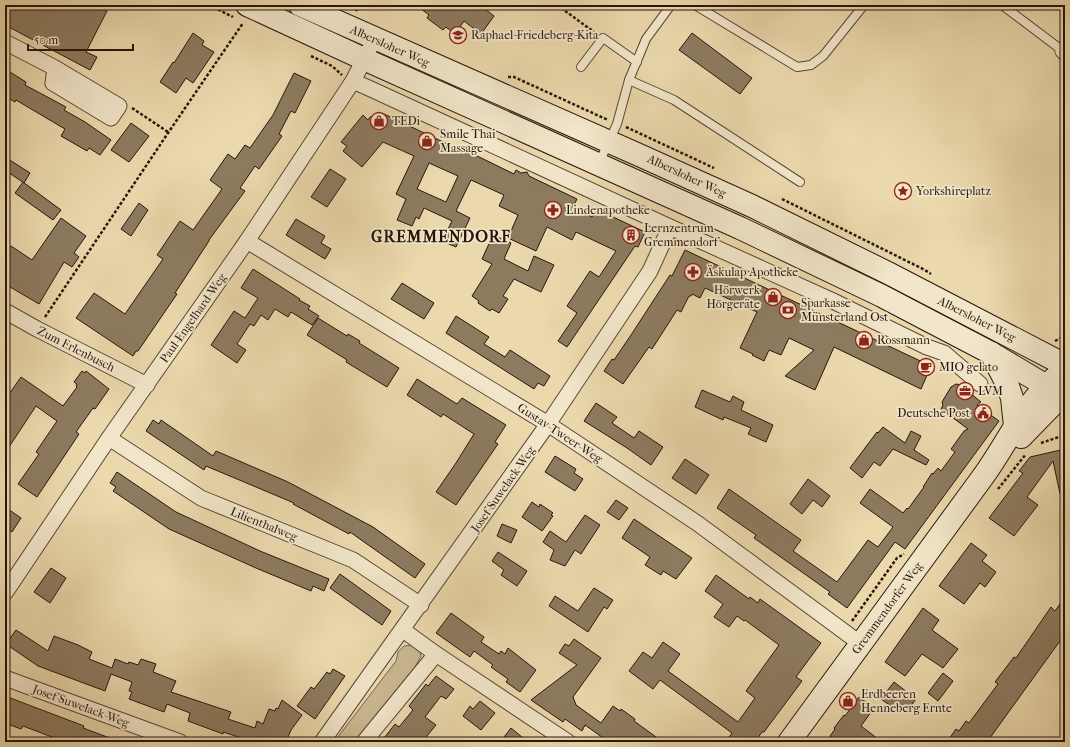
<svg xmlns="http://www.w3.org/2000/svg" width="1070" height="747" font-family="'IM FELL French Canon',serif">
	<rect width="100%" height="100%" fill="#ebd9ad"/>
	<filter id="stains"><feTurbulence type="fractalNoise" baseFrequency=".005" numOctaves="4"/><feColorMatrix values="0 0 0 0 .2 0 0 0 0 .09 0 0 0 0 .02 0 0 0 .5 -.17"/></filter>
	<radialGradient id="worn" r=".72"><stop offset=".6" stop-color="#630" stop-opacity="0"/><stop offset="1" stop-color="#630" stop-opacity=".3"/></radialGradient>
	<polygon fill="#cab892" stroke="#78664f" points="412,645 419,649 421,656 415,667 354,742 334,742 396,661 398,652 404,646"/>
	<g fill="#8d7b60" stroke="#27150c" fill-rule="evenodd">
		<polygon points="5,5 96,5 107,11 86,52 97,57 90,70 5,25"/>
		<polygon points="416,5 480,5 494,16 481,34 464,21 455,34 446,27 443,30 427,18 429,15"/>
		<polygon points="193,33 204,41 202,45 214,52 193,83 186,78 176,93 160,82 173,62 174,63"/>
		<polygon points="692,33 752,78 740,94 679,50"/>
		<polygon points="10,72 26,82 25,85 66,107 64,110 85,122 111,140 100,155 89,148 87,151 61,136 65,129 16,100 15,102 5,96 5,80"/>
		<polygon points="294,73 311,81 295,113 291,111 279,134 282,136 259,169 255,166 240,188 245,191 209,240 209,241 179,287 175,293 177,294 138,351 136,351 133,356 76,318 94,293 125,314 163,259 157,255 180,221 193,230 222,189 210,180 228,154 235,159 245,145 250,148 273,115"/>
		<path d="M384 114 458 149 468 154 469 152 514 174 516 170 521 173 527 172 529 176 577 199 573 207 592 217 596 209 645 232 638 247 635 246 567 347 558 341 577 313 567 306 590 271 599 277 616 251 576 232 572 240 547 227 536 251 508 238 518 215 499 206 504 195 471 180 456 211 470 218 456 247 442 241 452 221 424 208 419 219 416 217 412 226 397 220 406 199 396 194 414 156 383 142 362 167 343 151 347 146 341 142 363 115 368 120 370 117ZM429 163 458 176 446 202 417 189Z"/>
		<polygon points="131,123 149,136 129,162 111,150"/>
		<polygon points="5,157 30,173 24,183 5,170"/>
		<polygon points="330,169 346,179 327,207 311,197"/>
		<polygon points="23,182 61,210 53,220 15,193"/>
		<polygon points="139,203 148,210 131,236 121,229"/>
		<polygon points="61,218 86,236 74,253 79,257 72,267 64,262 39,304 5,284 5,247 9,249 11,246 32,260"/>
		<polygon points="296,219 325,236 321,243 331,249 325,259 286,235"/>
		<polygon points="493,235 511,243 504,259 528,271 534,256 554,265 541,292 514,279 503,296 508,299 499,313 492,309 490,311 478,303 479,301 472,296 492,264 482,259"/>
		<polygon points="685,250 931,366 921,389 834,347 815,390 785,376 814,350 789,338 781,355 769,350 764,361 752,355 753,354 740,348 757,312 705,288 700,298 692,294 691,296 689,296 681,312 677,310 652,349 649,347 623,384 604,371 612,359 614,360 631,335 670,275 672,276"/>
		<polygon points="253,269 300,299 299,300 310,306 308,309 319,316 312,325 291,312 288,317 275,309 268,320 261,315 254,326 250,324 237,344 246,350 237,363 211,345 234,311 245,318 258,298 241,288"/>
		<polygon points="402,283 434,303 424,319 391,299"/>
		<polygon points="456,316 489,337 484,344 505,357 510,350 550,376 544,386 538,383 534,389 446,333"/>
		<polygon points="318,318 347,336 348,334 360,341 359,343 399,368 387,387 346,362 347,360 307,335"/>
		<polygon points="82,371 85,373 86,371 109,389 95,409 93,408 76,432 79,434 37,497 18,484 39,454 36,452 57,421 36,406 5,453 5,400 21,377 63,406 77,387 76,386 77,384 74,382"/>
		<polygon points="417,379 457,404 462,398 506,425 495,442 498,444 456,505 436,492 456,463 474,434 443,414 441,417 407,395"/>
		<polygon points="956,384 961,385 970,392 970,393 981,402 977,405 999,421 905,549 895,542 847,608 828,594 830,592 754,538 756,535 717,508 729,489 801,540 793,551 837,582 868,540 878,547 893,527 860,503 870,489 903,513 907,508 908,509 924,487 923,487 932,473 933,474 938,468 941,471 955,452 951,449 964,431 968,429 941,409 943,405 942,402 951,387"/>
		<polygon points="702,390 730,402 733,396 744,402 741,410 773,425 766,442 748,434 751,428 724,417 723,420 695,407"/>
		<polygon points="596,403 617,417 612,423 634,438 639,431 663,447 651,465 627,448 584,421"/>
		<polygon points="153,420 159,424 161,420 213,456 216,451 288,482 373,527 425,564 415,578 350,532 349,534 293,504 294,503 206,466 204,470 146,431"/>
		<polygon points="883,427 905,443 911,431 921,436 914,450 929,460 926,465 893,449 880,466 874,462 862,478 850,468 877,432 878,433"/>
		<polygon points="1065,449 1065,493 1060,494 1053,461 1027,497 1038,505 1014,536 989,518 1023,473 1019,471 1030,457"/>
		<polygon points="555,456 576,469 574,473 583,479 575,491 545,472"/>
		<polygon points="685,459 709,475 696,494 672,478"/>
		<polygon points="117,472 176,512 260,551 329,579 324,591 313,586 311,591 256,568 169,529 113,491 116,487 110,483"/>
		<polygon points="808,479 830,496 822,507 813,500 802,514 790,504"/>
		<polygon points="616,500 628,508 619,520 607,512"/>
		<polygon points="532,502 539,507 540,504 553,513 551,515 553,516 542,531 522,517"/>
		<polygon points="5,507 21,518 12,532 5,527"/>
		<polygon points="585,515 600,525 581,554 575,550 565,566 550,560 554,550 543,542 550,531 566,542"/>
		<polygon points="634,519 692,558 676,579 663,571 661,575 645,565 650,557 622,538"/>
		<polygon points="502,524 517,530 511,543 497,536"/>
		<polygon points="971,543 987,555 982,561 996,572 985,587 980,583 964,604 939,586"/>
		<polygon points="498,552 527,571 517,586 501,575 504,570 492,561"/>
		<polygon points="51,568 66,578 50,603 34,592"/>
		<polygon points="340,574 391,611 382,625 330,588"/>
		<polygon points="716,575 749,599 750,597 758,603 760,599 821,643 796,677 802,681 764,732 762,732 755,742 726,742 732,733 660,680 653,689 629,671 643,652 652,658 663,642 680,654 668,671 738,722 755,698 746,691 779,645 745,620 744,621 737,616 729,627 714,617 723,604 705,591"/>
		<polygon points="594,588 613,600 607,609 604,607 588,632 549,606 555,596 578,611"/>
		<polygon points="1065,597 1065,634 987,742 947,742 956,729 959,731 966,721 969,723 998,684 995,682 1014,657 1016,658 1051,607 1055,611"/>
		<polygon points="923,608 939,620 932,630 958,649 943,668 922,654 905,676 885,662"/>
		<polygon points="451,613 484,637 481,642 499,654 501,651 505,654 508,648 536,670 520,692 506,682 508,679 491,667 493,665 474,651 470,657 436,633"/>
		<polygon points="16,630 48,651 54,636 78,645 92,652 89,659 112,668 115,659 128,664 129,662 138,665 141,659 156,664 153,672 176,681 171,692 231,712 228,719 255,728 257,721 263,724 269,709 275,711 276,708 278,709 282,700 302,715 291,730 286,742 254,742 223,732 223,734 188,721 190,713 167,704 164,712 129,699 132,692 129,691 132,682 111,674 105,691 38,666 6,644"/>
		<polygon points="574,639 601,658 573,697 576,705 601,723 613,706 620,711 621,709 635,719 634,721 663,742 612,742 608,738 606,740 585,725 582,731 565,719 563,722 531,700 577,665 559,653 565,644 569,646"/>
		<polygon points="333,669 345,676 315,719 297,706 311,687 314,689 327,672 330,674"/>
		<polygon points="943,673 953,681 938,701 928,693"/>
		<polygon points="436,676 454,689 446,699 441,696 425,717 436,725 422,742 381,742 395,724 399,727 413,710 409,706 426,684 428,686"/>
		<polygon points="894,682 916,699 907,711 901,706 898,711 881,699"/>
		<polygon points="5,696 84,726 83,728 118,741 118,742 90,742 79,738 78,742 65,742 23,726 21,729 5,723"/>
		<polygon points="859,697 874,708 861,726 882,742 838,742 830,736 835,729 834,728 844,715 845,716"/>
		<polygon points="480,701 495,713 481,730 463,716 470,706 473,709"/>
		<polygon points="511,728 528,742 500,742"/>
	</g>
	<g fill="none" stroke-linecap="round" stroke-linejoin="round">
		<g stroke="#584634" stroke-width="10">
			<g id="lane">
				<polyline points="695,5 797,67 811,65 823,56 864,5"/>
				<polyline points="1002,5 1063,51"/>
				<polyline points="581,67 603,38 637,62"/>
				<polyline points="629,80 674,100 800,182"/>
				<polyline points="599,163 617,124 629,80 646,39 671,5"/>
			</g>
		</g>
		<g stroke="#584634" stroke-width="17">
			<g id="street">
				<polyline points="5,42 55,68 119,106 111,118 53,83 55,68"/>
				<polyline points="1065,48 1063,51 1065,53"/>
				<polyline points="353,81 373,90 670,227 831,300 927,347 944,353 980,384"/>
				<polyline points="247,241 548,424 697,523 861,644"/>
				<polyline points="5,311 37,329 147,385"/>
				<polyline points="109,438 201,498 353,560 421,605"/>
				<polyline points="5,593 109,438 247,241 353,81 369,50"/>
				<polyline points="403,630 436,654 568,742"/>
				<polyline points="5,678 180,742"/>
				<polyline points="322,742 548,424 650,271 670,227"/>
				<polyline points="364,742 436,654"/>
			</g>
		</g>
		<g stroke="#27150c" stroke-width="24">
			<g id="secondary">
				<polyline points="247,5 364,59 740,228 882,296 991,353 1065,397"/>
				<polyline points="300,5 639,155 752,206 890,274 1065,365"/>
				<polyline points="991,353 1008,386 1012,398 1015,426"/>
				<polyline points="1021,437 1062,395 1065,388"/>
				<path d="M789 742C853 654 918 566 982 478 1007 444 1024 403 1057 376"/>
			</g>
		</g>
		<g stroke="#27150c" stroke-width="2.5" stroke-dasharray="3 2" stroke-linecap="butt">
			<polyline points="209,5 233,17"/>
			<polyline points="557,5 594,32"/>
			<polyline points="356,11 358,5"/>
			<polyline points="311,56 332,66 342,75"/>
			<polyline points="508,77 514,77 608,120"/>
			<polyline points="132,108 168,132"/>
			<polyline points="626,127 714,168"/>
			<polyline points="782,199 925,270 931,274"/>
			<polyline points="45,317 168,133 243,23"/>
			<polyline points="1055,341 1065,336"/>
			<polyline points="1041,443 1065,435"/>
			<polyline points="998,489 1026,454"/>
			<polyline points="852,621 897,558 904,554"/>
		</g>
		<use href="#lane" stroke="#f2e6ca" stroke-width="8"/>
		<use href="#street" stroke="#f2e6ca" stroke-width="15"/>
		<use href="#secondary" stroke="#f2e6ca" stroke-width="22"/>
	</g>
	<defs>
		<g id="school-ring" transform="scale(0.9)"><circle r="9.5" fill="#f2e6ca" stroke="#8f2418" stroke-width="1.5"/><path d="M0-5L7-2L0 1L-7-2ZM-4 1L0 2.5L4 1V4Q0 6-4 4Z" fill="#8f2418"/></g>
		<g id="shop-ring" transform="scale(0.9)"><circle r="9.5" fill="#f2e6ca" stroke="#8f2418" stroke-width="1.5"/><path d="M-5-2.5h2.3a2.7 3.5 0 0 1 5.4 0H5L5.5 6h-11ZM-1.5-2.5h3a1.5 2.3 0 0 0-3 0Z" fill="#8f2418"/></g>
		<g id="sight-ring" transform="scale(0.9)"><circle r="9.5" fill="#f2e6ca" stroke="#8f2418" stroke-width="1.5"/><path d="M0-6L1.8-2.2L6-1.7L2.9 1.2L3.7 5.4L0 3.3L-3.7 5.4L-2.9 1.2L-6-1.7L-1.8-2.2Z" fill="#8f2418"/></g>
		<g id="pharmacy-ring" transform="scale(0.9)"><circle r="9.5" fill="#f2e6ca" stroke="#8f2418" stroke-width="1.5"/><path d="M-2-6h4v4h4v4h-4v4h-4v-4h-4v-4h4Z" fill="#8f2418"/></g>
		<g id="building-ring" transform="scale(0.9)"><circle r="9.5" fill="#f2e6ca" stroke="#8f2418" stroke-width="1.5"/><path d="M-4-6H4V6H1V3H-1V6H-4ZM-2.5-4.3h1.7v1.8h-1.7ZM.8-4.3h1.7v1.8H.8ZM-2.5-1h1.7V.8h-1.7ZM.8-1h1.7V.8H.8Z" fill="#8f2418"/></g>
		<g id="bank-ring" transform="scale(0.9)"><circle r="9.5" fill="#f2e6ca" stroke="#8f2418" stroke-width="1.5"/><path d="M-6-4H6V4H-6ZM0-2.3a2.3 2.3 0 1 0 0 4.6a2.3 2.3 0 1 0 0-4.6Z" fill="#8f2418"/></g>
		<g id="cafe-ring" transform="scale(0.9)"><circle r="9.5" fill="#f2e6ca" stroke="#8f2418" stroke-width="1.5"/><path d="M-5.5-4.5H6V0H3Q3 3.5 0 3.5H-2.5Q-5.5 3.5-5.5 0ZM3-3.2v2h1.7v-2ZM-6 4.5H4V6H-6Z" fill="#8f2418"/></g>
		<g id="office-ring" transform="scale(0.9)"><circle r="9.5" fill="#f2e6ca" stroke="#8f2418" stroke-width="1.5"/><path d="M-6-3h4V-5.5h4V-3h4V5H-6ZM-1-4.5V-3h2v-1.5ZM-6 0V1H6V0Z" fill="#8f2418"/></g>
		<g id="civic-ring" transform="scale(0.9)"><circle r="9.5" fill="#f2e6ca" stroke="#8f2418" stroke-width="1.5"/><path d="M-.6-6.5H3V-4.5H.6V-3L4-1V1h2V6H-6V1h2V-1L-.6-3ZM-1.2 2.5V6h2.4V2.5Z" fill="#8f2418"/></g>
	</defs>
	<g fill-rule="evenodd">
		<use href="#school-ring" x="458" y="35"/>
		<use href="#shop-ring" x="379" y="121"/>
		<use href="#shop-ring" x="427" y="141"/>
		<use href="#sight-ring" x="903" y="191"/>
		<use href="#pharmacy-ring" x="553" y="210"/>
		<use href="#building-ring" x="631" y="235"/>
		<use href="#pharmacy-ring" x="693" y="272"/>
		<use href="#shop-ring" x="773" y="297"/>
		<use href="#bank-ring" x="788" y="310"/>
		<use href="#shop-ring" x="864" y="340"/>
		<use href="#cafe-ring" x="926" y="367"/>
		<use href="#office-ring" x="965" y="391"/>
		<use href="#civic-ring" x="983" y="413"/>
		<use href="#shop-ring" x="848" y="701"/>
	</g>
	<g text-anchor="middle" dominant-baseline="central" stroke-width="3.5" stroke-linejoin="round" paint-order="stroke">
		<g font-size="12" fill="#27150c" stroke="#f2e6ca" text-anchor="start">
			<text x="471" y="35">Raphael-Friedeberg-Kita</text>
			<text x="392" y="121">TEDi</text>
			<text x="440" y="134">Smile Thai<tspan x="440" dy="14">Massage</tspan></text>
			<text x="916" y="191">Yorkshireplatz</text>
			<text x="566" y="210">Lindenapotheke</text>
			<text x="644" y="228">Lernzentrum<tspan x="644" dy="14">Gremmendorf</tspan></text>
			<text x="706" y="272">Äskulap Apotheke</text>
			<text x="760" y="290" text-anchor="end">Hörwerk<tspan x="760" dy="14">Hörgeräte</tspan></text>
			<text x="801" y="303">Sparkasse<tspan x="801" dy="14">Münsterland Ost</tspan></text>
			<text x="877" y="340">Rossmann</text>
			<text x="939" y="367">MIO gelato</text>
			<text x="978" y="391">LVM</text>
			<text x="970" y="413" text-anchor="end">Deutsche Post</text>
			<text x="861" y="694">Erdbeeren<tspan x="861" dy="14">Henneberg Ernte</tspan></text>
		</g>
		<g font-size="12" fill="#27150c" stroke="#f2e6ca">
			<text transform="translate(390 46) rotate(24)">Albersloher Weg</text>
			<text transform="translate(687 176) rotate(25)">Albersloher Weg</text>
			<text transform="translate(193 318) rotate(-55)">Paul-Engelhard-Weg</text>
			<text transform="translate(977 319) rotate(27)">Albersloher Weg</text>
			<text transform="translate(76 349) rotate(27)">Zum Erlenbusch</text>
			<text transform="translate(560 433) rotate(33)">Gustav-Tweer-Weg</text>
			<text transform="translate(503 489) rotate(-55)">Josef-Suwelack-Weg</text>
			<text transform="translate(264 524) rotate(22)">Lilienthalweg</text>
			<text transform="translate(887 608) rotate(-54)">Gremmendorfer Weg</text>
			<text transform="translate(81 706) rotate(20)">Josef-Suwelack-Weg</text>
		</g>
		<g font-size="16" font-weight="bold" letter-spacing="1" fill="#27150c" stroke="#f2e6ca">
			<text x="441" y="236">GREMMENDORF</text>
		</g>
	</g>
	<rect width="1070" height="747" fill="none" stroke="#ebd9ad" stroke-width="20"/>
	<rect x="6" y="6" width="1058" height="735" fill="none" stroke="#27150c" stroke-width="2"/>
	<rect x="10" y="10" width="1050" height="727" fill="none" stroke="#27150c"/>
	<path d="M28 44v6h105v-6" fill="none" stroke="#27150c" stroke-width="2"/>
	<text x="34" y="44" font-size="12" fill="#27150c" stroke="#f2e6ca" stroke-width="3" paint-order="stroke">50 m</text>
	<rect width="100%" height="100%" filter="url(#stains)"/>
	<rect width="100%" height="100%" fill="url(#worn)"/>
</svg>
